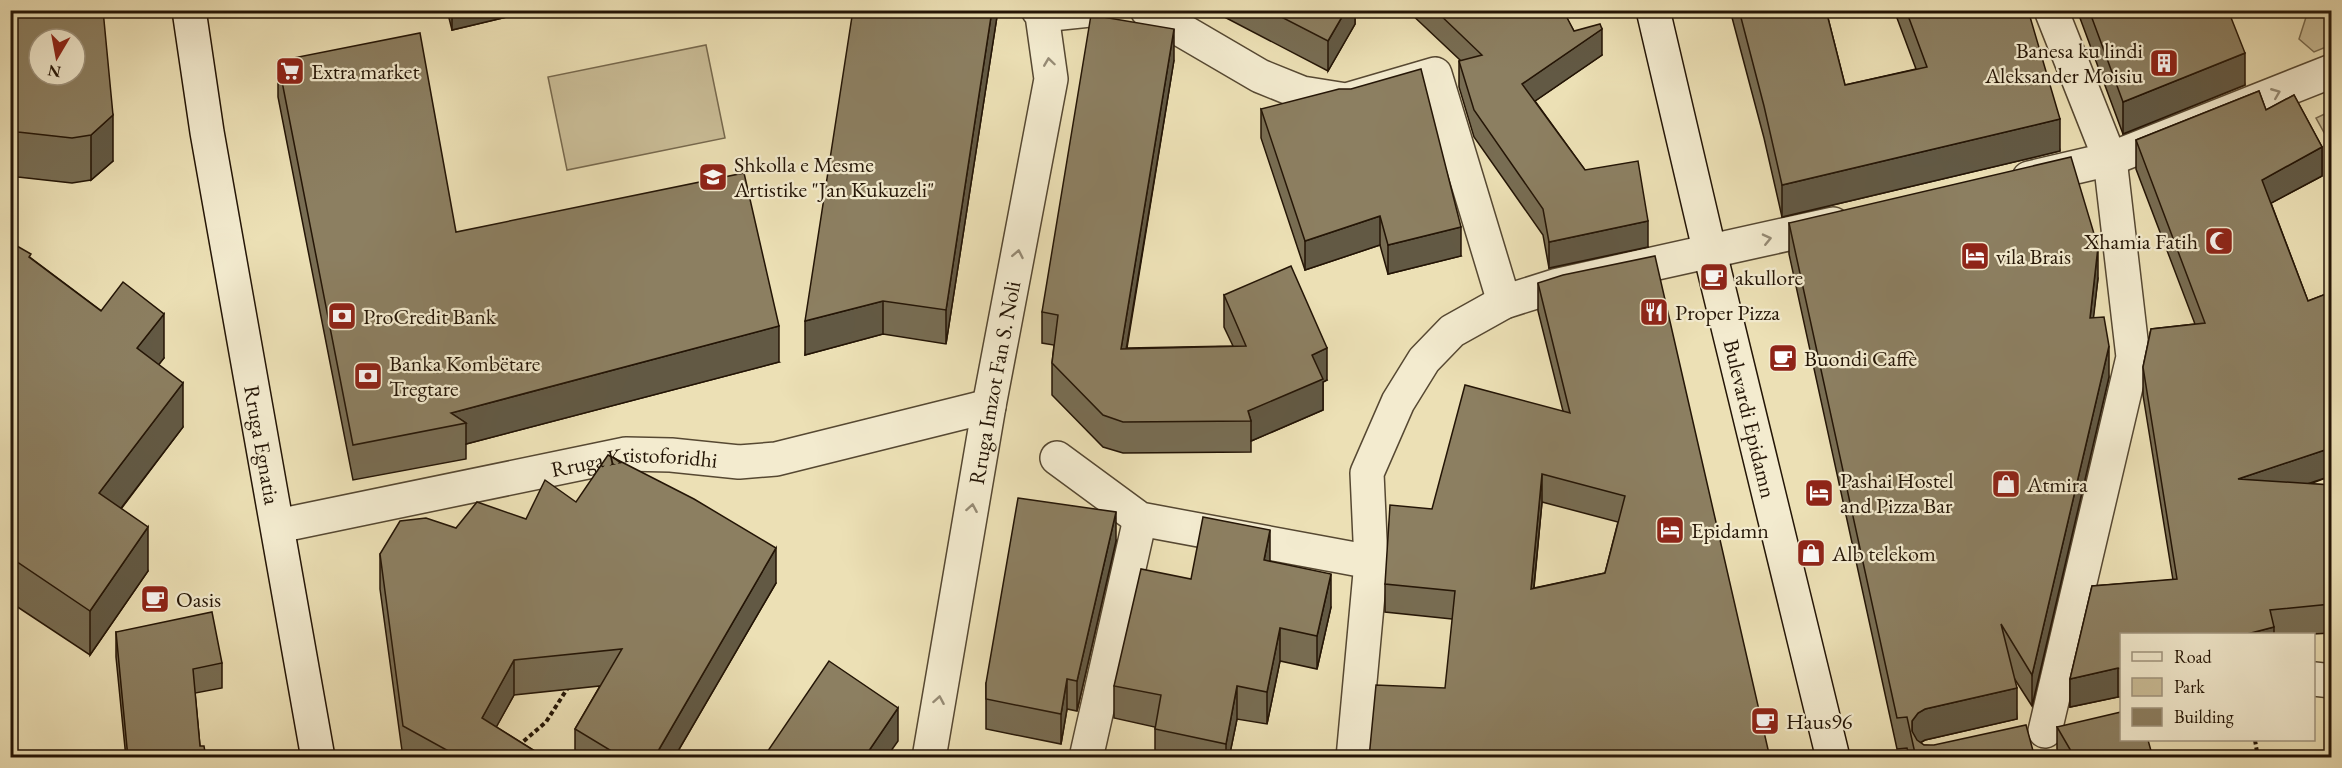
<svg xmlns="http://www.w3.org/2000/svg" width="2342" height="768" font-family="'EB Garamond',serif">
	<rect width="100%" height="100%" fill="#ece0b5"/>
	<filter id="stains"><feTurbulence type="fractalNoise" baseFrequency=".00333" numOctaves="4"/><feColorMatrix values="0 0 0 0 .2 0 0 0 0 .09 0 0 0 0 .02 0 0 0 .5 -.17"/></filter>
	<radialGradient id="worn" r=".72"><stop offset=".6" stop-color="#630" stop-opacity="0"/><stop offset="1" stop-color="#630" stop-opacity=".3"/></radialGradient>
	<g fill="#cabd97" stroke="#77694e" stroke-width="1.5">
		<polygon points="2308,11 2331,11 2331,45 2314,52 2299,39"/>
		<polygon points="706,45 725,138 567,170 548,77"/>
		<polygon points="2331,111 2331,145 2316,118"/>
	</g>
	<g fill="none" stroke-linecap="round" stroke-linejoin="round">
		<g stroke="#564832" stroke-width="36">
			<g id="minor">
				<polyline points="1147,10 1260,76 1302,93 1346,100 1435,74 1504,302"/>
				<polyline points="1042,15 1090,10"/>
				<polyline points="2029,178 2110,159 2332,71"/>
				<polyline points="1057,458 1140,519 1371,562"/>
				<path id="s1" d="M278 526 626 454 671 455 739 462 776 459 989 406"/>
				<polyline points="2314,679 2332,681"/>
				<polyline points="2045,731 2133,357 2110,159 2051,10"/>
				<path id="s2" d="M929 758 989 406 1051 79 1042 15 1038 10"/>
				<polyline points="1086,758 1140,519"/>
				<polyline points="1353,758 1371,562 1367,473 1398,402 1424,360 1452,331 1504,302 1558,285 1833,224"/>
			</g>
		</g>
		<g stroke="#241506" stroke-width="36">
			<g id="secondary">
				<path id="s3" d="M189 10 207 132 318 758"/>
				<path id="s4" d="M1653 10 1710 253 1833 758"/>
			</g>
		</g>
		<g stroke="#241506" stroke-width="4" stroke-dasharray="4.5 3" stroke-linecap="butt">
			<polyline points="2255,740 2258,758"/>
			<polyline points="518,746 546,722 569,686"/>
		</g>
		<use href="#minor" stroke="#f3ebcf" stroke-width="33"/>
		<use href="#secondary" stroke="#f3ebcf" stroke-width="33"/>
	</g>
	<g fill="#786d53" stroke="#241506" stroke-width="1.5" fill-rule="evenodd">
		<polygon points="10,10 113,161 91,180 72,183 18,177 10,171"/>
		<polygon points="447,10 536,10 452,30"/>
		<polygon points="851,10 998,10 946,344 883,334 805,355 853,13"/>
		<polygon points="1211,10 1355,10 1355,24 1328,71"/>
		<polygon points="1407,10 1575,10 1566,17 1574,31 1602,55 1535,101 1585,170 1648,247 1549,268 1543,235 1474,137 1459,87 1459,61 1460,60"/>
		<polygon points="1730,10 1826,10 1845,85 1916,69 1894,10 2028,10 2060,151 1782,217 1764,138"/>
		<polygon points="2077,10 2228,10 2245,85 2123,134"/>
		<polygon points="1174,60 1127,348 1233,346 1224,327 1224,295 1327,380 1323,382 1323,410 1251,441 1251,452 1123,453 1103,447 1052,395 1052,363 1054,345 1042,343 1042,312"/>
		<polygon points="278,61 456,232 779,362 466,444 466,459 353,480 278,97"/>
		<polygon points="2259,91 2266,110 2294,95 2322,147 2322,176 2271,203 2308,301 2331,292 2331,476 2310,484 2331,485 2331,633 2313,634 2121,634 2121,697 2118,697 2070,707 2070,679 2092,586 2173,580 2143,395 2143,367 2151,329 2195,324 2136,169 2136,140"/>
		<polygon points="1261,109 1461,256 1388,274 1380,245 1305,270 1261,138"/>
		<polygon points="1789,223 2098,278 2093,318 2109,377 2032,706 2014,678 2017,719 1925,740 1920,743 1924,745 2035,758 1910,758 1907,748 1897,749 1789,254"/>
		<polygon points="10,242 31,258 164,358 159,364 183,427 121,509 148,571 90,655 10,602"/>
		<path d="M1538 283 1770 758 1452 619 1385 612V584L1432 509 1563 411 1538 311ZM1542 502 1618 522 1605 573 1534 588Z"/>
		<polygon points="576,502 776,583 674,758 575,758 575,729 600,686 514,695 496,727 546,758 403,758 380,589 380,554 456,528 526,519"/>
		<polygon points="1116,541 1077,711 1067,709 1061,744 986,729 986,683"/>
		<polygon points="1270,562 1331,607 1317,669 1280,661 1267,724 1237,719 1229,758 1155,758 1155,727 1114,718 1114,686 1191,579"/>
		<polygon points="116,632 222,663 222,688 195,693 200,746 206,758 126,758 116,657"/>
		<polygon points="2057,727 2153,758 2062,758 2057,749"/>
	</g>
	<g fill="#625944" stroke="#241506" stroke-width="1.5">
		<polygon points="452,10 536,10 452,30"/>
		<polygon points="992,10 998,10 946,344 946,310"/>
		<polygon points="1346,10 1355,10 1355,24 1328,71 1328,41"/>
		<polygon points="1556,10 1575,10 1556,25"/>
		<polygon points="1174,29 1174,60 1121,380 1121,349"/>
		<polygon points="1602,29 1602,55 1522,110 1522,84"/>
		<polygon points="2245,53 2245,85 2123,134 2123,102"/>
		<polygon points="113,115 113,161 91,180 91,135"/>
		<polygon points="2060,119 2060,151 1782,217 1782,185"/>
		<polygon points="2322,147 2322,176 2262,208 2262,180"/>
		<polygon points="1380,216 1380,245 1305,270 1305,241"/>
		<polygon points="1648,221 1648,247 1549,268 1549,242"/>
		<polygon points="1461,227 1461,256 1388,274 1388,245"/>
		<polygon points="2098,247 2098,278 2090,349 2090,318"/>
		<polygon points="883,301 883,334 805,355 805,321"/>
		<polygon points="164,314 164,358 137,392 137,348"/>
		<polygon points="779,326 779,362 466,444 466,423 451,413"/>
		<polygon points="2109,346 2109,377 2032,706 2032,675"/>
		<polygon points="1327,348 1327,380 1323,382 1323,410 1251,441 1251,421 1248,411 1312,355"/>
		<polygon points="183,383 183,427 99,537 99,493"/>
		<polygon points="2331,448 2331,476 2238,507 2238,479"/>
		<polygon points="1542,474 1542,502 1531,616 1531,589"/>
		<polygon points="1116,512 1116,541 1077,711 1077,681"/>
		<polygon points="148,527 148,571 90,655 90,611"/>
		<polygon points="1270,530 1270,562 1264,560"/>
		<polygon points="776,548 776,583 674,758 654,758"/>
		<polygon points="1331,574 1331,607 1317,669 1317,636"/>
		<polygon points="2274,627 2274,634 2247,634"/>
		<polygon points="1280,628 1280,661 1267,724 1267,692"/>
		<polygon points="514,660 514,695 482,753 482,718"/>
		<polygon points="2118,668 2118,697 2070,707 2070,679"/>
		<polygon points="1067,679 1067,709 1061,744 1061,714"/>
		<polygon points="1237,686 1237,719 1229,758 1226,758 1226,744"/>
		<polygon points="2017,688 2017,719 1925,740 1918,744 1912,736 1912,721 1918,713 1925,709"/>
		<polygon points="898,708 898,741 886,758 864,758"/>
	</g>
	<g fill="#8c7f61" stroke="#241506" stroke-width="1.5" fill-rule="evenodd">
		<path d="M10 10H103L113 115 91 135 72 138 18 132 10 126ZM39 39H75V75H39Z"/>
		<polygon points="853,10 992,10 946,310 883,301 805,321"/>
		<polygon points="1268,10 1346,10 1328,41"/>
		<polygon points="1435,10 1563,10 1574,31 1600,24 1602,29 1522,84 1585,170 1638,161 1648,221 1549,242 1543,209 1474,110 1459,61 1482,55"/>
		<polygon points="1739,10 1826,10 1845,85 1927,67 1906,10 2028,10 2060,119 1782,185 1764,106"/>
		<polygon points="2089,10 2228,10 2245,53 2123,102"/>
		<polygon points="1091,15 1174,29 1121,349 1246,346 1224,295 1291,266 1327,348 1312,355 1323,379 1248,411 1251,421 1123,422 1103,415 1052,363 1058,315 1042,312"/>
		<polygon points="420,33 456,232 744,173 779,326 451,413 466,423 353,445 278,61"/>
		<polygon points="1421,69 1461,227 1388,245 1380,216 1305,241 1261,109 1339,89 1351,89"/>
		<polygon points="2259,91 2266,110 2294,95 2322,147 2262,180 2308,301 2331,292 2331,448 2238,479 2331,485 2331,604 2270,610 2274,627 2247,634 2121,634 2121,669 2118,668 2070,679 2092,586 2177,579 2143,367 2151,329 2205,323 2136,140"/>
		<polygon points="2071,157 2098,247 2090,318 2104,317 2109,346 2032,675 2001,624 2017,688 1925,709 1918,713 1912,721 1912,731 1917,740 1924,745 1934,745 2026,725 2035,758 1916,758 1907,717 1897,718 1789,223"/>
		<polygon points="10,242 31,254 29,257 101,311 123,282 164,314 137,348 183,383 99,493 148,527 90,611 10,557"/>
		<path d="M1655 256 1770 758H1369L1376 685 1445 688 1455 591 1385 584 1390 505 1432 509 1465 385 1570 413 1538 283 1563 275ZM1542 474 1625 496 1605 573 1531 589Z"/>
		<polygon points="608,455 694,499 776,548 654,758 623,758 575,729 622,649 514,660 482,718 546,758 461,758 403,726 380,554 400,521 426,518 456,528 477,502 526,519 545,480 576,502"/>
		<polygon points="1018,498 1116,512 1077,681 1067,679 1061,714 986,699 986,683"/>
		<polygon points="1203,517 1270,530 1264,560 1331,574 1317,636 1280,628 1267,692 1237,686 1226,744 1155,729 1161,695 1114,686 1141,569 1191,579"/>
		<polygon points="212,612 222,663 193,669 200,746 204,746 206,758 128,758 116,632"/>
		<polygon points="829,661 898,708 864,758 763,758"/>
		<polygon points="2121,712 2121,740 2148,740 2153,758 2075,758 2057,727"/>
		<polygon points="974,755 984,758 973,758"/>
	</g>
	<defs><path id="oneway-chevron" d="M-2-3.5L2.5 0L-2 3.5" fill="none" stroke-width="1.6" stroke-linecap="round" stroke-linejoin="round" transform="scale(1.5)"/></defs>
	<g stroke="#968b75">
		<use href="#oneway-chevron" transform="translate(1049 62) rotate(-98)"/>
		<use href="#oneway-chevron" transform="translate(2276 93) rotate(-22)"/>
		<use href="#oneway-chevron" transform="translate(1767 239) rotate(-13)"/>
		<use href="#oneway-chevron" transform="translate(1018 254) rotate(-79)"/>
		<use href="#oneway-chevron" transform="translate(972 508) rotate(-80)"/>
		<use href="#oneway-chevron" transform="translate(939 700) rotate(-80)"/>
	</g>
	<defs>
		<g id="building-square" transform="scale(1.5)"><rect x="-9" y="-9" width="18" height="18" rx="4" fill="#8f2418" stroke="#f3ebcf"/><path d="M-4-6H4V6H1V3H-1V6H-4ZM-2.5-4.3h1.7v1.8h-1.7ZM.8-4.3h1.7v1.8H.8ZM-2.5-1h1.7V.8h-1.7ZM.8-1h1.7V.8H.8Z" fill="#fff"/></g>
		<g id="supermarket-square" transform="scale(1.5)"><rect x="-9" y="-9" width="18" height="18" rx="4" fill="#8f2418" stroke="#f3ebcf"/><path d="M-6-5.5h2.5l.6 2H6L4.5 2H-2.5L-4.4-4H-6ZM-1.5 3.2a1.3 1.3 0 1 0 .1 0ZM3 3.2a1.3 1.3 0 1 0 .1 0Z" fill="#fff"/></g>
		<g id="school-square" transform="scale(1.5)"><rect x="-9" y="-9" width="18" height="18" rx="4" fill="#8f2418" stroke="#f3ebcf"/><path d="M0-5L7-2L0 1L-7-2ZM-4 1L0 2.5L4 1V4Q0 6-4 4Z" fill="#fff"/></g>
		<g id="mosque-square" transform="scale(1.5)"><rect x="-9" y="-9" width="18" height="18" rx="4" fill="#8f2418" stroke="#f3ebcf"/><path d="M3.5-4.9A6 6 0 1 0 3.5 4.9A5 5 0 1 1 3.5-4.9Z" fill="#fff"/></g>
		<g id="hotel-square" transform="scale(1.5)"><rect x="-9" y="-9" width="18" height="18" rx="4" fill="#8f2418" stroke="#f3ebcf"/><path d="M-6-4.5h1.5V1H6V5H4.5V3h-9V5H-6ZM-4 0a1.8 1.8 0 1 1 3.6 0ZM.5 0V-2.5h3Q6-2.5 6 0Z" fill="#fff"/></g>
		<g id="cafe-square" transform="scale(1.5)"><rect x="-9" y="-9" width="18" height="18" rx="4" fill="#8f2418" stroke="#f3ebcf"/><path d="M-5.5-4.5H6V0H3Q3 3.5 0 3.5H-2.5Q-5.5 3.5-5.5 0ZM3-3.2v2h1.7v-2ZM-6 4.5H4V6H-6Z" fill="#fff"/></g>
		<g id="restaurant-square" transform="scale(1.5)"><rect x="-9" y="-9" width="18" height="18" rx="4" fill="#8f2418" stroke="#f3ebcf"/><path d="M-5-6h1v4h1v-4h1v4h1v-4h1v5L-1.5 .5V6h-2V.5L-5-1ZM5-6V6H3V1.5H1.5Q1.5-4 5-6Z" fill="#fff"/></g>
		<g id="bank-square" transform="scale(1.5)"><rect x="-9" y="-9" width="18" height="18" rx="4" fill="#8f2418" stroke="#f3ebcf"/><path d="M-6-4H6V4H-6ZM0-2.3a2.3 2.3 0 1 0 0 4.6a2.3 2.3 0 1 0 0-4.6Z" fill="#fff"/></g>
		<g id="shop-square" transform="scale(1.5)"><rect x="-9" y="-9" width="18" height="18" rx="4" fill="#8f2418" stroke="#f3ebcf"/><path d="M-5-2.5h2.3a2.7 3.5 0 0 1 5.4 0H5L5.5 6h-11ZM-1.5-2.5h3a1.5 2.3 0 0 0-3 0Z" fill="#fff"/></g>
	</defs>
	<g fill-rule="evenodd">
		<use href="#building-square" x="2164" y="63"/>
		<use href="#supermarket-square" x="290" y="71"/>
		<use href="#school-square" x="713" y="177"/>
		<use href="#mosque-square" x="2219" y="241"/>
		<use href="#hotel-square" x="1975" y="256"/>
		<use href="#cafe-square" x="1714" y="277"/>
		<use href="#restaurant-square" x="1654" y="312"/>
		<use href="#bank-square" x="342" y="316"/>
		<use href="#cafe-square" x="1783" y="358"/>
		<use href="#bank-square" x="368" y="376"/>
		<use href="#shop-square" x="2006" y="484"/>
		<use href="#hotel-square" x="1819" y="493"/>
		<use href="#hotel-square" x="1670" y="530"/>
		<use href="#shop-square" x="1811" y="553"/>
		<use href="#cafe-square" x="155" y="599"/>
		<use href="#cafe-square" x="1765" y="721"/>
	</g>
	<g text-anchor="middle" dominant-baseline="central" stroke-width="4.5" stroke-linejoin="round" paint-order="stroke">
		<g font-size="22" fill="#241506" stroke="#f3ebcf" text-anchor="start">
			<text x="2143" y="50" text-anchor="end">Banesa ku lindi<tspan x="2143" dy="25">Aleksander Moisiu</tspan></text>
			<text x="311" y="71">Extra market</text>
			<text x="734" y="164">Shkolla e Mesme<tspan x="734" dy="25">Artistike "Jan Kukuzeli"</tspan></text>
			<text x="2198" y="241" text-anchor="end">Xhamia Fatih</text>
			<text x="1996" y="256">vila Brais</text>
			<text x="1735" y="277">akullore</text>
			<text x="1675" y="312">Proper Pizza</text>
			<text x="363" y="316">ProCredit Bank</text>
			<text x="1804" y="358">Buondi Caffè</text>
			<text x="389" y="363">Banka Kombëtare<tspan x="389" dy="25">Tregtare</tspan></text>
			<text x="1840" y="480">Pashai Hostel<tspan x="1840" dy="25">and Pizza Bar</tspan></text>
			<text x="2027" y="484">Atmira</text>
			<text x="1691" y="530">Epidamn</text>
			<text x="1832" y="553">Alb telekom</text>
			<text x="176" y="599">Oasis</text>
			<text x="1786" y="721">Haus96</text>
		</g>
		<g font-size="22" fill="#241506" stroke="#f3ebcf">
			<text stroke="none"><textPath href="#s2" startOffset="381">Rruga Imzot Fan S. Noli</textPath></text>
			<text stroke="none"><textPath href="#s4" startOffset="420">Bulevardi Epidamn</textPath></text>
			<text stroke="none"><textPath href="#s3" startOffset="441">Rruga Egnatia</textPath></text>
			<text stroke="none"><textPath href="#s1" startOffset="363">Rruga Kristoforidhi</textPath></text>
		</g>
	</g>
	<rect width="2342" height="768" fill="none" stroke="#ece0b5" stroke-width="36"/>
	<rect x="12" y="12" width="2318" height="744" fill="none" stroke="#241506" stroke-width="3"/>
	<rect x="18" y="18" width="2306" height="732" fill="none" stroke="#241506" stroke-width="1.5"/>
	<rect x="2120" y="633" width="195" height="108" fill="#f3ebcf" stroke="#a0957f" stroke-width="1.5"/>
	<rect x="2132" y="652" width="30" height="9" fill="#f3ebcf" stroke="#a0957f" stroke-width="1.5"/>
	<text x="2174" y="663" font-size="18" fill="#241506">Road</text>
	<rect x="2132" y="678" width="30" height="18" fill="#cabd97" stroke="#a0957f" stroke-width="1.5"/>
	<text x="2174" y="693" font-size="18" fill="#241506">Park</text>
	<rect x="2132" y="708" width="30" height="18" fill="#8c7f61" stroke="#a0957f" stroke-width="1.5"/>
	<text x="2174" y="723" font-size="18" fill="#241506">Building</text>
	<g transform="translate(57 57) rotate(190)"><circle r="28" fill="#f3ebcf" stroke="#a0957f" stroke-width="1.5"/>
	<path d="M0-4.5L10 22L0 15L-10 22Z" fill="#8f2418"/>
	<text y="-9" font-size="16" font-weight="bold" text-anchor="middle" fill="#241506">N</text>
	</g>
	<rect width="100%" height="100%" filter="url(#stains)"/>
	<rect width="100%" height="100%" fill="url(#worn)"/>
</svg>
